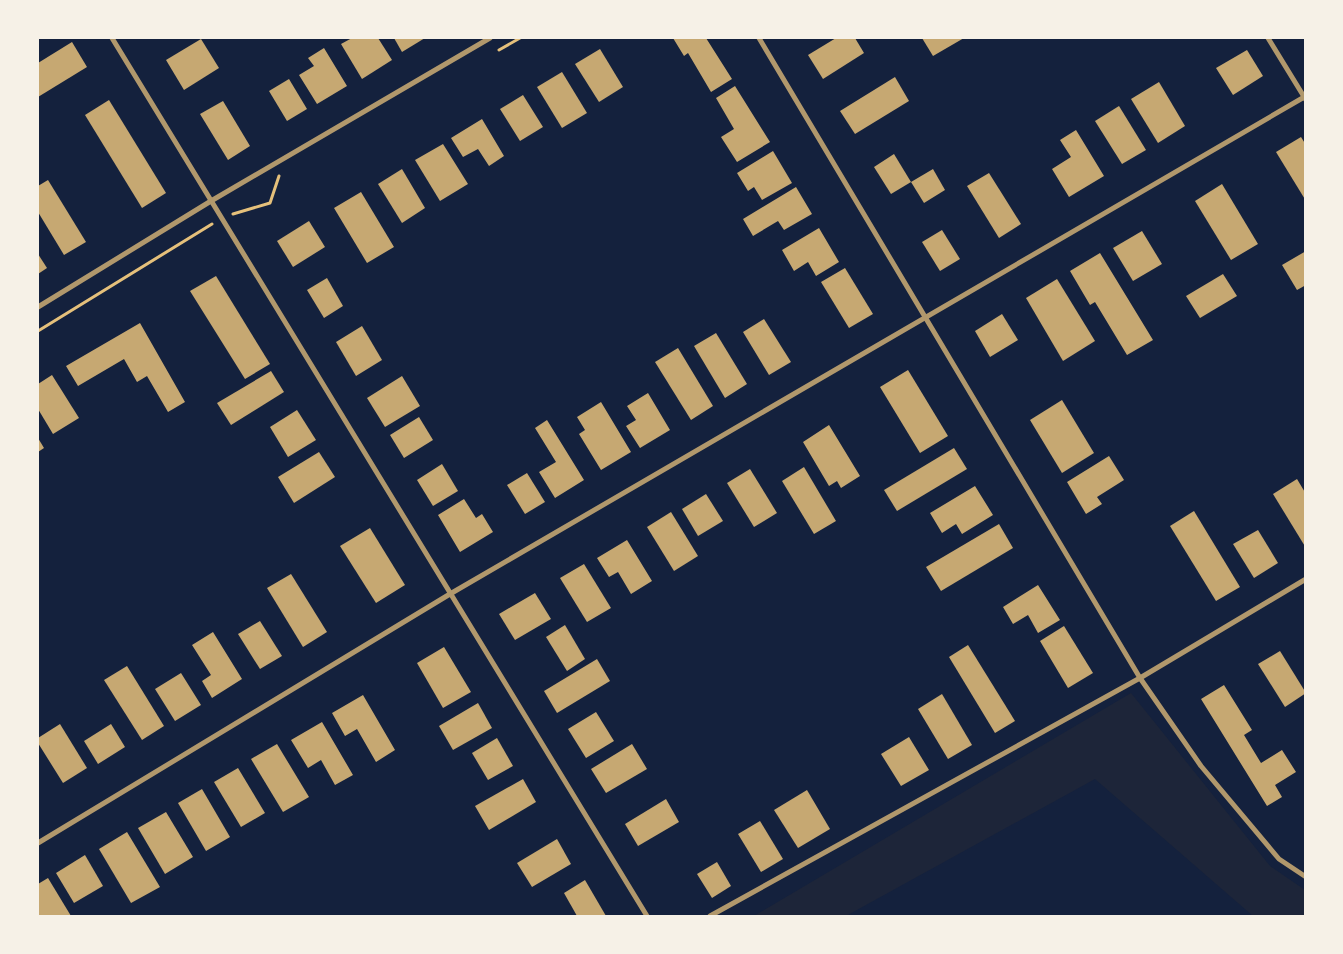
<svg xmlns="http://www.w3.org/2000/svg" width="1343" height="954" font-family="Overpass,sans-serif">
	<rect width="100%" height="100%" fill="#14213d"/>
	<polygon fill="#1d2539" points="1131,693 1270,866 1305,890 1305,916 1253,916 1095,779 846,916 754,916"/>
	<g fill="#c6a872">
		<polygon points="352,38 378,38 392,60 362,79 341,44"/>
		<polygon points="394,38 425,38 402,52"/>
		<polygon points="673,38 706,38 732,79 711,92 688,53 684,56"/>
		<polygon points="836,38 855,38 864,53 823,79 808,55"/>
		<polygon points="922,38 964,38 933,56"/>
		<polygon points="201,39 219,68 184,90 166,60"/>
		<polygon points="72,42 87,67 38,97 38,63"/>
		<polygon points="324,48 347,86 317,104 299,75 314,66 308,58"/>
		<polygon points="600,49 623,87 599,102 575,64"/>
		<polygon points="1247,50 1263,76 1233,95 1216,68"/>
		<polygon points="562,72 587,113 562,128 537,87"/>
		<polygon points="895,77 909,101 855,134 840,111"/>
		<polygon points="289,79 307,109 287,121 269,91"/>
		<polygon points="1159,82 1185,126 1158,143 1131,99"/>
		<polygon points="735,86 770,142 737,162 721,137 734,129 716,98"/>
		<polygon points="523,95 543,127 520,141 500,109"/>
		<polygon points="109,100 166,193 142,208 85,115"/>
		<polygon points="223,101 250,146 228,160 200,114"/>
		<polygon points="1119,106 1146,150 1122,164 1095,121"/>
		<polygon points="482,119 504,156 489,166 478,149 463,157 451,138"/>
		<polygon points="1076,130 1104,176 1069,197 1052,169 1071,157 1060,140"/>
		<polygon points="1301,137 1306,145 1306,201 1276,152"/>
		<polygon points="443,144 468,184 440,201 415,160"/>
		<polygon points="773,151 792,183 762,200 754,187 748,191 737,173"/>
		<polygon points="894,154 911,182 891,194 874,167"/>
		<polygon points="402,169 425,208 402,223 378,184"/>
		<polygon points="933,169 945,190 924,203 911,182"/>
		<polygon points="989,173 1021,224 999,238 967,186"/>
		<polygon points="48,180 86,242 64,255 38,212 38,186"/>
		<polygon points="1222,184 1258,244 1231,260 1195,201"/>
		<polygon points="796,187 812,214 784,230 778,221 753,236 743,219"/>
		<polygon points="361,192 394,247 367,263 334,208"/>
		<polygon points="309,221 325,247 293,267 277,241"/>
		<polygon points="819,228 839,262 816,276 808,262 794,271 782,250"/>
		<polygon points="942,230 960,259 940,271 922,242"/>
		<polygon points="1142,231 1162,264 1133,281 1113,248"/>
		<polygon points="1306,251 1306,285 1297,290 1282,265"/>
		<polygon points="1100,253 1153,340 1127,355 1095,302 1090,305 1070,271"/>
		<polygon points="38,254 47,268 38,274"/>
		<polygon points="845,268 873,314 849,328 821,282"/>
		<polygon points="1223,274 1237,296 1200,318 1186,296"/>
		<polygon points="216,276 270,364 245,379 190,291"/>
		<polygon points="327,278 343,306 324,318 307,290"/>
		<polygon points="1057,279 1095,341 1063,361 1026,298"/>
		<polygon points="1002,314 1018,340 990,357 975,331"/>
		<polygon points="764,319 791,362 769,375 743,332"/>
		<polygon points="140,323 185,402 168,412 147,376 137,382 124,359 78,386 66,366"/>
		<polygon points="362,326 382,360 356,376 336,342"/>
		<polygon points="716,333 747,384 725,398 694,346"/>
		<polygon points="678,348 713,406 691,420 655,362"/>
		<polygon points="908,370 948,436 920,453 880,387"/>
		<polygon points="271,371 284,392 231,425 217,403"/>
		<polygon points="52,375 79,418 53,434 38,409 38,384"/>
		<polygon points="402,376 420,406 385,427 367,398"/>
		<polygon points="648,393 670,430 640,448 626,426 636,420 627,406"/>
		<polygon points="1062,400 1094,453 1062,473 1030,420"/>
		<polygon points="601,402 631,452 601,470 579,434 585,430 577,417"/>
		<polygon points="297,410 316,440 288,457 270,427"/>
		<polygon points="419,417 433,440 404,458 390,435"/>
		<polygon points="547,420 584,480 555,498 539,472 556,462 535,428"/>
		<polygon points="829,425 860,476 841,488 837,481 829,486 803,442"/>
		<polygon points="38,438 44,448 38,452"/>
		<polygon points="954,448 967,469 897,511 884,490"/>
		<polygon points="319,452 335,477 294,503 278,477"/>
		<polygon points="1109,456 1124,480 1097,497 1102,504 1086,514 1067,482"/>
		<polygon points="442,464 458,491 433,506 417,480"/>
		<polygon points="804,467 836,521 814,534 782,481"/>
		<polygon points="750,469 777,513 754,527 727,483"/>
		<polygon points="527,473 545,502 525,514 507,485"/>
		<polygon points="1297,479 1306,494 1306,548 1273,494"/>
		<polygon points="975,486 993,515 962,534 956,524 942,533 930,513"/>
		<polygon points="706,494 723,521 698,536 682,509"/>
		<polygon points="464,499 476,518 482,514 493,532 460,552 438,515"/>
		<polygon points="1194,511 1240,587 1216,601 1170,526"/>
		<polygon points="671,512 698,556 674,571 647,527"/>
		<polygon points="999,524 1013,548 941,591 926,567"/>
		<polygon points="370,528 405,585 376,603 340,546"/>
		<polygon points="1258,530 1278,563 1254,578 1233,544"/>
		<polygon points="627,540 652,581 631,594 618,572 609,577 597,558"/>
		<polygon points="584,564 611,608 587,622 560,578"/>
		<polygon points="291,574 327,632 303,647 267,588"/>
		<polygon points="1038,585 1060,620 1038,633 1028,615 1013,624 1003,607"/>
		<polygon points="535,593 551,619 515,640 499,614"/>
		<polygon points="260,621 282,656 260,669 238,634"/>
		<polygon points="565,625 585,659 567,671 546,637"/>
		<polygon points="1064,626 1093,673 1068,688 1040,641"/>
		<polygon points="213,632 242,679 212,698 202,681 211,675 192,645"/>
		<polygon points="968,645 1015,721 995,733 949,657"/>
		<polygon points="444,647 471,692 443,708 417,663"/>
		<polygon points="1280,651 1306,693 1285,707 1258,664"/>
		<polygon points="597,659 610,681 557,713 544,691"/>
		<polygon points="127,666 164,726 142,740 104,680"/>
		<polygon points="181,673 201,705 175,721 155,689"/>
		<polygon points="1224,685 1252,730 1244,735 1261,763 1282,750 1296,772 1275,785 1282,797 1267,806 1201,699"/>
		<polygon points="942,694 972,745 948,759 918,709"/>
		<polygon points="363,695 395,750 376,762 357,729 345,736 332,713"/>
		<polygon points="478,703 492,728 453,750 439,726"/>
		<polygon points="596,712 614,741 586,758 568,729"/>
		<polygon points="322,722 353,775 335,785 321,760 308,768 291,740"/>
		<polygon points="60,724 87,768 63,783 38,743 38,738"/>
		<polygon points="111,724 125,747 98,764 84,741"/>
		<polygon points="909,737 929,770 901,786 881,754"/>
		<polygon points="497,738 513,766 488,780 472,753"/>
		<polygon points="277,744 309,797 283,812 251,759"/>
		<polygon points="632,744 647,769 606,793 591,769"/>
		<polygon points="238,768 265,813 241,827 214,782"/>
		<polygon points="523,779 536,802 489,830 475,806"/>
		<polygon points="202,789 230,837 206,851 178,803"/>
		<polygon points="807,790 830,829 798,848 774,810"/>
		<polygon points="666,799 679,822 638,846 625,824"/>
		<polygon points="166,812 193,857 165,874 138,828"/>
		<polygon points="760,821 783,859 761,872 738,834"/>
		<polygon points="127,832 160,887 131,903 99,849"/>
		<polygon points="557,839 571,864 532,887 517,863"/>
		<polygon points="85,855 103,886 74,903 56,873"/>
		<polygon points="717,862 731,886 712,898 697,874"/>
		<polygon points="48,878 71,916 38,916 38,884"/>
		<polygon points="585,880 606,916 577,916 564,893"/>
	</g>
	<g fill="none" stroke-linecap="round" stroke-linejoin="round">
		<g stroke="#e5c07b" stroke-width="3">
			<polyline points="499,50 520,38"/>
			<polyline points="233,214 270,203 279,176"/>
			<polyline points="38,331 212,224"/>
		</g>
		<g stroke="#b1986c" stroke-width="5">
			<polyline points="112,38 647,916"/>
			<polyline points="759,38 1140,678 1201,766 1279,859 1306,877"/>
			<polyline points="1268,38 1306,100"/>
			<polyline points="38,307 211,201 490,38"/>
			<polyline points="38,843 450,594 1306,96"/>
			<polyline points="710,916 1140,678 1306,579"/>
		</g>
	</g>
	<rect width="1343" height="954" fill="none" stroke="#f6f1e7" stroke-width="78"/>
</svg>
